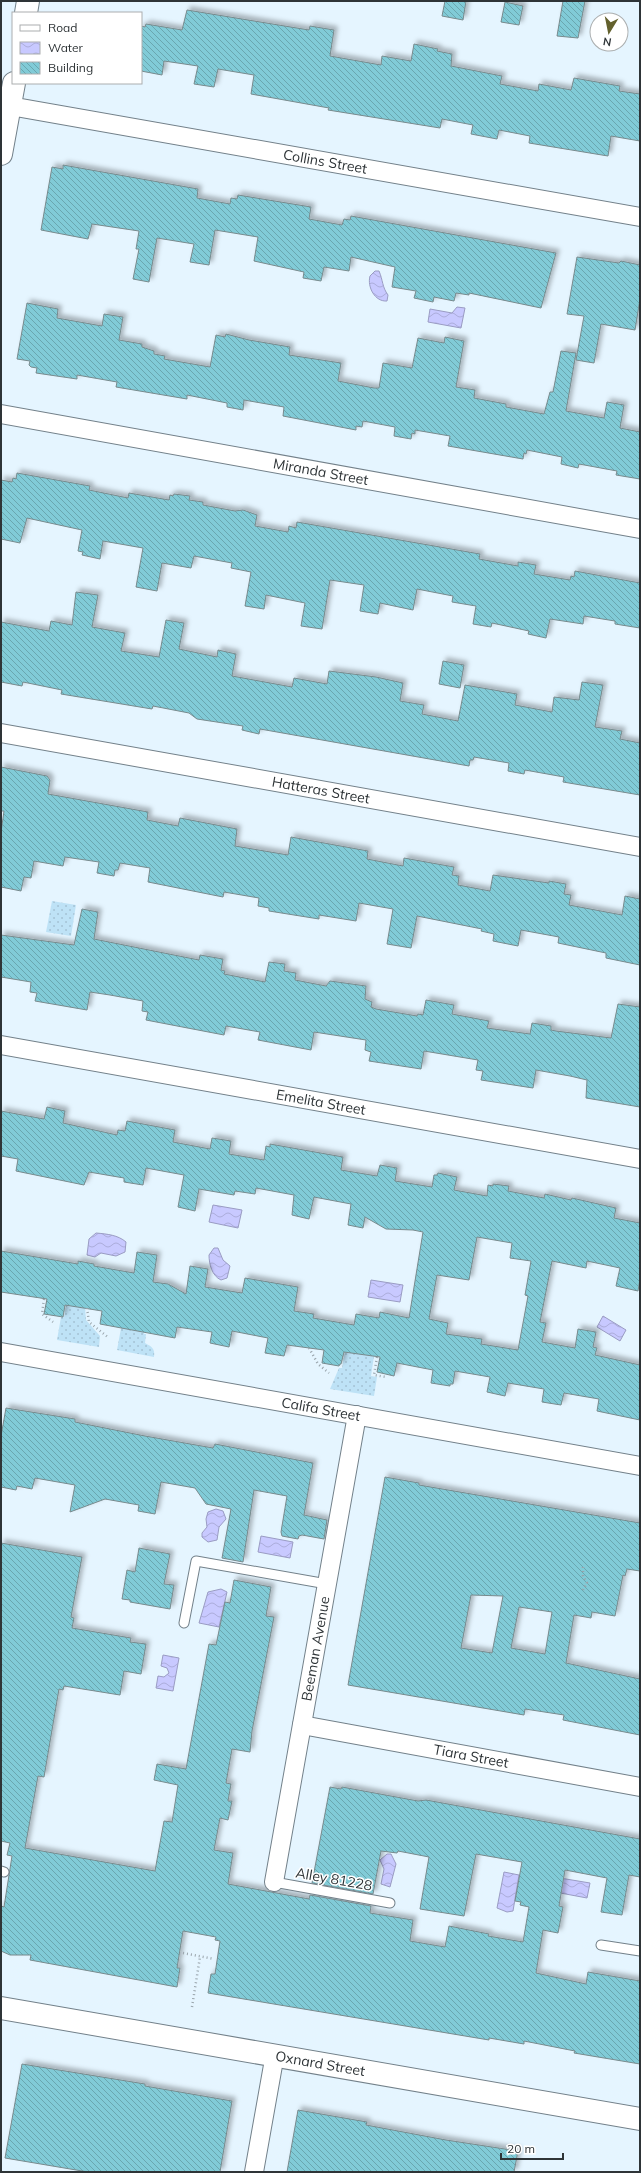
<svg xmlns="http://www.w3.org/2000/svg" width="641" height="2173" font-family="Mulish,sans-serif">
	<defs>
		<pattern id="grass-dots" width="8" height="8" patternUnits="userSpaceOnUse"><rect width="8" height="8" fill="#bee2f6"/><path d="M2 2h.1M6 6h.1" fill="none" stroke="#a4c2d4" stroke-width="1.8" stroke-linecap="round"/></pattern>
		<pattern id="water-waves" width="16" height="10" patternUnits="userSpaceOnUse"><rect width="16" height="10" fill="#c8c9ff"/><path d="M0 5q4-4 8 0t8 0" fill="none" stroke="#acaddb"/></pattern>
		<pattern id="building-back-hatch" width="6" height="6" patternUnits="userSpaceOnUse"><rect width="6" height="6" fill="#81cbd7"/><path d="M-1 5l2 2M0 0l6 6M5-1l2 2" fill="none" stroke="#6aa6af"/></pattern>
		<filter id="shadow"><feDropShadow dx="3.5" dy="-3.5" stdDeviation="2" flood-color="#0004"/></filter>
	</defs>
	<rect width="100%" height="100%" fill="#e5f5ff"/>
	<g fill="url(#grass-dots)">
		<polygon points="52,901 76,905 71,936 46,932"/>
		<polygon points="67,1301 85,1308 86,1320 100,1336 99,1347 57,1340 61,1317 64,1317"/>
		<path d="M124 1312 144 1331V1334H146L145 1343C152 1347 155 1348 154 1357L117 1350Z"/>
		<polygon points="345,1351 374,1356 371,1376 377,1377 374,1396 330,1389 339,1368 342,1368"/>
	</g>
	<g fill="url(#water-waves)" stroke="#9a9cc3">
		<path d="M375 271H379C383 280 382 287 388 295L387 301C375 302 367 287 370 276Z"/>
		<polygon points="457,307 465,308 461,328 428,322 430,309 452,313"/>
		<polygon points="213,1205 242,1210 238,1228 209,1222"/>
		<path d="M96 1233C107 1234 118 1235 126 1242L125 1252 116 1256 101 1253 95 1257 87 1255 89 1239Z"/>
		<path d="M214 1248H218L223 1260 230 1266 227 1278 221 1280C212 1276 209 1264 209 1255Z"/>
		<polygon points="371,1280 403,1285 400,1302 368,1297"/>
		<polygon points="603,1316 626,1330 620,1341 597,1327"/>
		<polygon points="216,1509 223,1511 226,1519 219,1527 217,1540 208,1542 202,1537 202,1533 207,1527 206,1519 208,1512"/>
		<polygon points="261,1536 293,1542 290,1558 258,1552"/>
		<polygon points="221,1589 227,1592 219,1627 199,1623 208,1592"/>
		<polygon points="163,1655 179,1658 173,1691 156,1688 158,1676 164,1677 169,1673 167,1668 161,1666"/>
		<polygon points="387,1854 391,1854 396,1864 390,1887 381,1884 384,1869 380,1860"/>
		<polygon points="504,1872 519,1875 513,1911 507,1912 497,1908"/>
		<polygon points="560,1878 590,1883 587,1898 555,1892"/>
	</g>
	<g fill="url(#building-back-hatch)" stroke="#788a8d" fill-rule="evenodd" filter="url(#shadow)">
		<polygon points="445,1 466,1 463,20 442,16"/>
		<polygon points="563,1 585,1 578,38 557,36"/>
		<polygon points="505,2 523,6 519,25 501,22"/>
		<polygon points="187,10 309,30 310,26 334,30 330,56 381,65 382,56 411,61 414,44 438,49 437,51 452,54 451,66 502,76 500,84 538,91 539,84 571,90 574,78 620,86 619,91 640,94 640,141 611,136 608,156 529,143 530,136 499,130 497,139 471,134 473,125 442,119 440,128 328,110 329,108 251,94 254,75 218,69 214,87 194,84 198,66 164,61 162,75 141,71 141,26 145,27 146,24 182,30"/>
		<polygon points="63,165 198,189 197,198 230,204 231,198 237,199 238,195 311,207 309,219 342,225 344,219 350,220 351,216 556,253 541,308 469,293 469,295 456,293 454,301 434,297 433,302 414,298 416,291 392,287 395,267 351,257 349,271 324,267 321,281 303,278 304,272 254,261 258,237 215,230 209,265 190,262 194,244 157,238 149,282 133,279 139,249 136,249 139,231 92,224 88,239 41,230 52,167 63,169"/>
		<polygon points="577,257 619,263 621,261 640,265 640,299 635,330 601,324 594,363 576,360 584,316 567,314"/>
		<polygon points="27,303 58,309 57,318 102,326 104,314 123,317 119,340 142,344 142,347 154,351 154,354 165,356 164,359 210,367 216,335 225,337 226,334 249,340 290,347 289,355 341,363 338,381 374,388 379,388 383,363 412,368 418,338 444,343 445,337 464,341 456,387 475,390 474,398 506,404 506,407 544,414 550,392 553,392 561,351 576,353 566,411 604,418 607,402 624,405 620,428 640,432 640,479 616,475 617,471 579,464 578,468 561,464 562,457 527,450 526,454 524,453 523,459 448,446 450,436 415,430 415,434 412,433 411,439 394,436 395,427 363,421 362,427 356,426 356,430 283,416 284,407 244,400 243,410 227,407 227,403 187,395 187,399 116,387 117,382 77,375 77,379 36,373 37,368 31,367 29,365 30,361 17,359"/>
		<polygon points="17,473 90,486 89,490 128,498 129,493 169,500 170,495 173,496 174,494 190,496 189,500 203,502 203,505 235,511 243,510 257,515 255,526 288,532 289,526 296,528 297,522 480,554 479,559 518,566 518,562 536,565 534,574 570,580 571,576 574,577 575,571 640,583 640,628 615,624 615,621 584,616 583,624 550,619 546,638 528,634 529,631 492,623 491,627 473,624 476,606 452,602 453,596 417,589 413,610 380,603 378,614 360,611 364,585 330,580 322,629 301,626 305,603 266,595 264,609 245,606 251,572 231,568 232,563 194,556 191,568 162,563 157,591 136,587 143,548 103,541 100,559 82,555 83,552 78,551 82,530 27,518 20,543 1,539 1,480 12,482 13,478 16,479"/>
		<polygon points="76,592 98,595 92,627 125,633 121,651 159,657 166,620 184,623 179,649 217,657 218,650 236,654 232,676 292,687 294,678 327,684 329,671 376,677 403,683 400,701 424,705 422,714 458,721 465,685 517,694 515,705 552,712 554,697 579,700 582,682 603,685 595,727 622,731 620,739 640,743 640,795 563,782 564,777 525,770 524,774 508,771 509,763 474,757 473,760 470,760 469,766 260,729 259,734 242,730 243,726 197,719 189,713 153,706 152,709 61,694 62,690 23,682 22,686 1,682 1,622 49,631 51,621 72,625"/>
		<polygon points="443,661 464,665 460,688 439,684"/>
		<polygon points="1,767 47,776 50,780 48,794 148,812 147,820 178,826 180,818 237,829 235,846 288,855 291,837 368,851 367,859 403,866 404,858 454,867 452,875 459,876 458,885 490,891 493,875 549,883 549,881 566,884 564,894 571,895 569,905 622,915 625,896 640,899 640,965 606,958 606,953 558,943 559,937 521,930 518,946 493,941 494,934 481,931 482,929 417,916 411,948 387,944 393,909 359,903 356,921 319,915 319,919 269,911 269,908 258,906 259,898 224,892 223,897 148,882 150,868 120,863 118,870 115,870 114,876 97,873 99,862 65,857 63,866 34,861 31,878 24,877 21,891 1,887 1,832 4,811 1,811"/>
		<polygon points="82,909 98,912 94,939 199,960 200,955 223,959 221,970 225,971 224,974 265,982 269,962 285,964 284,971 296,973 295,980 326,986 330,981 366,986 365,999 372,1002 371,1007 376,1009 417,1016 418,1014 423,1015 426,1000 454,1005 452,1014 489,1021 487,1028 530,1034 532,1023 551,1026 551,1030 556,1031 611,1038 618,1004 640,1007 640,1107 586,1098 587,1080 570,1076 536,1070 533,1088 481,1080 483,1071 476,1070 478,1060 424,1051 421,1069 369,1061 371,1052 365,1050 366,1040 314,1032 311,1050 258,1040 260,1032 226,1026 224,1035 146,1020 148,1012 142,1011 143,1001 110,995 90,992 87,1010 35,1001 37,993 30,992 31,982 1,977 1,935 74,945"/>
		<path d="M47 1107 65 1111 63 1123 117 1135 118 1130 125 1131 127 1121 175 1130 173 1142 210 1149 212 1138 231 1141 229 1154 264 1160 266 1146 270 1147V1144L343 1157 341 1170 377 1176 380 1165 397 1168 395 1181 432 1187 434 1175H437L438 1173 457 1177 454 1190 487 1196 488 1185 493 1186V1184L509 1186 508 1191 544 1198 545 1194 571 1200 572 1198 616 1208 614 1218 640 1223V1279L638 1291 616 1286 620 1268 587 1261 586 1268 552 1261 540 1322 546 1323 542 1342 575 1348 578 1329 596 1332 593 1347 597 1348 595 1355 640 1365V1420L597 1411 599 1399 564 1393 561 1405 542 1402 544 1389 508 1383 505 1396 487 1392 490 1377 455 1371 453 1384H450V1386L431 1383 433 1370 397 1363 394 1376 377 1372 380 1357 344 1352 341 1364H340L339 1366 322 1363 324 1350 287 1345 284 1356 265 1353 268 1338 232 1331 229 1347 210 1343 212 1332 177 1327 175 1338 100 1324 102 1311 65 1305 63 1317 44 1314 47 1299 1 1292V1251L78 1264V1261L94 1264V1266L134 1273 137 1252 157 1255 153 1282 168 1284 186 1294 190 1266 208 1269 205 1287 242 1293 245 1278 298 1287 294 1311 314 1314 313 1318 354 1325 356 1314 379 1318 380 1312 409 1318 423 1232 413 1230 386 1229 365 1217 363 1228 348 1225 351 1204 314 1197 309 1219 292 1215 294 1195 256 1188 255 1194 235 1191 234 1195 199 1189 195 1211 178 1207 184 1175 146 1168 143 1185 124 1182V1178L89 1172 84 1185 16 1171 18 1159 1 1156V1111L44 1119ZM477 1237 512 1243 510 1258 531 1261 525 1295 528 1296 518 1350 481 1344 482 1339 446 1334 448 1323 429 1319 437 1275 469 1280Z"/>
		<polygon points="6,1408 75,1419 75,1422 145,1436 213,1448 215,1444 313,1463 304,1515 327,1520 324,1539 302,1535 299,1536 298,1539 282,1536 281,1532 287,1496 254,1490 243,1562 222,1558 231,1509 206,1504 195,1488 161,1482 155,1514 138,1511 139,1505 105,1499 70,1512 75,1485 35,1478 32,1489 17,1486 16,1490 1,1487 1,1436"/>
		<path d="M385 1477 419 1483V1485L640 1523V1571L627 1569 625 1576 623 1575 615 1616 592 1612 591 1618 574 1615 566 1663 640 1679V1735L563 1720 564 1715 525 1709 524 1715 348 1685ZM471 1595 503 1596 492 1653 461 1648ZM519 1607 552 1612 545 1654 511 1648Z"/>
		<polygon points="1,1543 82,1557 71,1617 74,1618 72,1628 131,1638 130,1642 146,1644 141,1674 124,1671 120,1695 64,1686 63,1690 59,1689 44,1777 38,1776 25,1848 155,1871 164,1821 172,1822 178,1785 154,1780 157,1764 186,1769 209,1644 216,1645 225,1602 230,1603 234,1580 271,1587 266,1616 274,1617 252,1731 250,1752 232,1749 226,1783 231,1784 228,1801 232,1801 228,1820 220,1818 214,1850 233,1853 228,1884 309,1899 310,1895 371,1906 370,1913 413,1920 410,1941 445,1947 449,1926 489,1934 488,1936 523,1942 529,1907 520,1905 521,1902 515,1901 522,1862 476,1854 464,1916 420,1909 429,1857 398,1851 397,1853 381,1851 373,1894 312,1883 330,1787 341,1789 342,1787 418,1801 426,1800 640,1839 640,1877 629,1875 622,1915 601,1912 607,1878 565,1870 559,1906 563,1907 558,1933 543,1930 536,1973 586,1984 588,1972 640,1981 640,2064 574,2053 575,2051 524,2041 524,2044 489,2038 489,2040 208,1993 211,1974 215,1974 220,1941 215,1940 216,1937 183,1931 177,1968 180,1968 177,1987 30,1960 31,1955 10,1955 1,1951 1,1906 4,1907 12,1856 7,1855 10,1843 1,1841"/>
		<polygon points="139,1548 170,1554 164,1584 174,1585 170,1609 130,1602 130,1600 122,1599 127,1570 135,1572"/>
		<polygon points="22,2064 145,2084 145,2086 232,2101 220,2172 88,2172 5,2158"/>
		<polygon points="298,2110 367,2122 366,2125 446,2140 518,2151 514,2172 287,2172"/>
	</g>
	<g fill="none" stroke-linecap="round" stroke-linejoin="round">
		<g stroke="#73818a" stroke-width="11">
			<g id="service">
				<polyline points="184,1623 196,1561 327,1584"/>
				<polyline points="1,1871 4,1872"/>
				<polyline points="274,1882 390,1903"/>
				<polyline points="601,1945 640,1951"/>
			</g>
		</g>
		<g stroke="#73818a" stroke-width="20">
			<g id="minor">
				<path id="s1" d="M10 106 640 217"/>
				<path id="s2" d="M1 414 640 529"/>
				<path id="s3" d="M1 733 640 847"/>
				<path id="s4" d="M1 1045 640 1159"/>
				<path id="s5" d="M1 1352 640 1466"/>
				<path id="s6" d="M302 1725 640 1787"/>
				<path id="s7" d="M274 1882 357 1415"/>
				<polyline points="254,2172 275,2054"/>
			</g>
		</g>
		<g stroke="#73818a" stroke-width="24">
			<g id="secondary">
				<polyline points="26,13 28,1"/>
				<polyline points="1,154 14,83"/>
				<path id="s8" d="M1 2008 640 2119"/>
			</g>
		</g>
		<g stroke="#99a4ab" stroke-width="2.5" stroke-dasharray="1 3" stroke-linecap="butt">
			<polyline points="44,1299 42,1314 53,1322"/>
			<polyline points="87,1308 89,1322 109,1338"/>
			<polyline points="309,1348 318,1364 329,1373"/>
			<polyline points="377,1357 374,1375 386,1377"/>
			<polyline points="583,1590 587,1583 583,1576 583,1567"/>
			<polyline points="183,1953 214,1959"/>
			<polyline points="192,2007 200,1957"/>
		</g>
		<use href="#service" stroke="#fff" stroke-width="9"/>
		<use href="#minor" stroke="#fff" stroke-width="18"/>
		<use href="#secondary" stroke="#fff" stroke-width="22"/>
	</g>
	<g text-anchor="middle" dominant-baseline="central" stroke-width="3" stroke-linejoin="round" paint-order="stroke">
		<g font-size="14" fill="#2e3437" stroke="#fff">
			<text stroke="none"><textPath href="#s1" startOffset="320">Collins Street</textPath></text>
			<text stroke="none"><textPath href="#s2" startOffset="325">Miranda Street</textPath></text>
			<text stroke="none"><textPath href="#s3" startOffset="325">Hatteras Street</textPath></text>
			<text stroke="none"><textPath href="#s4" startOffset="325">Emelita Street</textPath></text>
			<text stroke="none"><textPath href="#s5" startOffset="325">Califa Street</textPath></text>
			<text stroke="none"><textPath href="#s7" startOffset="237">Beeman Avenue</textPath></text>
			<text stroke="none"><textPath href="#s6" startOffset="172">Tiara Street</textPath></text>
			<text transform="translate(334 1879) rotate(10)">Alley 81228</text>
			<text stroke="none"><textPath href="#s8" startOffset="324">Oxnard Street</textPath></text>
		</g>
	</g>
	<rect width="641" height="2173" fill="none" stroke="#2e3437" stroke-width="4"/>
	<rect x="12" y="12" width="130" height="72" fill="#ffffff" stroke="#abaeaf"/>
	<rect x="20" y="25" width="20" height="6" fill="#ffffff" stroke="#abaeaf"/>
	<text x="48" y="32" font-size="12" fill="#2e3437">Road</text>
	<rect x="20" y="42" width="20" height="12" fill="url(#water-waves)" stroke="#abaeaf"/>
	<text x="48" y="52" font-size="12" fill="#2e3437">Water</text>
	<rect x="20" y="62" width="20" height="12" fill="url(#building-back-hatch)" stroke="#abaeaf"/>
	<text x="48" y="72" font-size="12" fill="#2e3437">Building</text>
	<g transform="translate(609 32) rotate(190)"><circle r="19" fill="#ffffff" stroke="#abaeaf"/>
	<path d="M0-3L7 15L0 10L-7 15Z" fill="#63612d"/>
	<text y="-6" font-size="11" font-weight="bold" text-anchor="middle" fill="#2e3437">N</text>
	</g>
	<path d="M501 2153v6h62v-6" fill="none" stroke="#2e3437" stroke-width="2"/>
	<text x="507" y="2153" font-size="12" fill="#2e3437" stroke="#ffffff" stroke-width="3" paint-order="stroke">20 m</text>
</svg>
